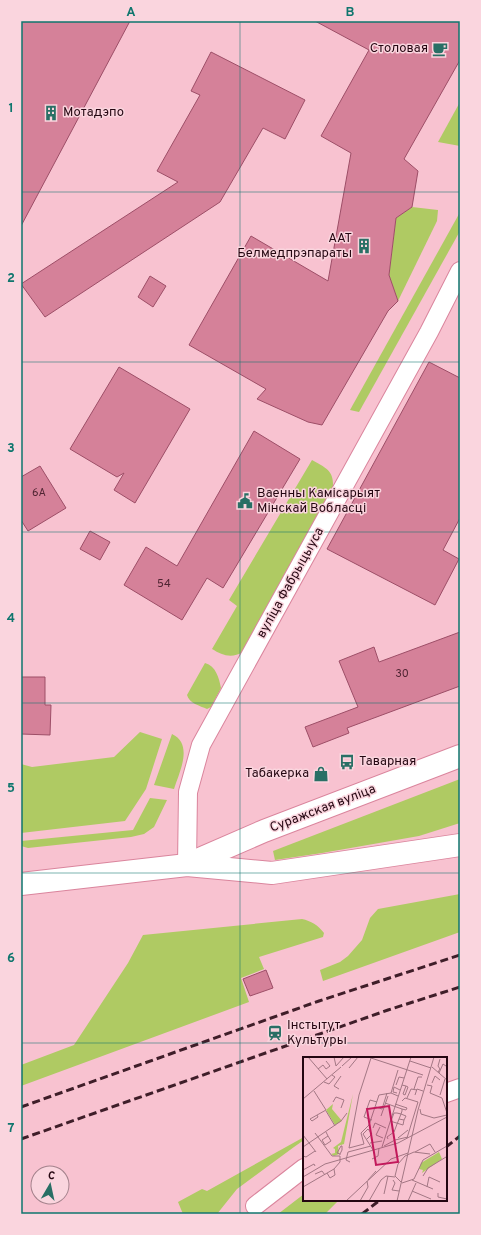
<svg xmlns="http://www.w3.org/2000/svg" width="481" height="1235" font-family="Overpass,sans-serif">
	<rect width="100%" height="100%" fill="#f8c2d0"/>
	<g fill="#afca63">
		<polygon points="460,102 460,146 438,142"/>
		<polygon points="412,207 438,210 437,221 398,301 389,275 396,218"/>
		<polygon points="459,214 460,231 359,412 350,410"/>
		<path d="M312 460C332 471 334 472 333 496L243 652C231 659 222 655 212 649L237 606 229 600Z"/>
		<path d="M205 663C216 666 219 678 221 688L211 707 207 709C200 706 189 703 187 695Z"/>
		<polygon points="140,732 162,739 146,789 125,821 21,833 21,764 32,767 114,757"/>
		<path d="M172 734C194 744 179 773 174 789L154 785Z"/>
		<polygon points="460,779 460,823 419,836 322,853 275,860 273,851"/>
		<polygon points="150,798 167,800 154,827 144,834 131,837 28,848 21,846 21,841 133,830"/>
		<polygon points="460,894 460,932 323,981 320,970 340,962 348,956 362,940 370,918 378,909"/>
		<path d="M302 919C311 921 318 925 324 933L323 937 259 957 264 969 241 978 249 1002 21 1086V1065L74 1045 128 963 143 935Z"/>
		<polygon points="304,1137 304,1140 294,1147 237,1189 217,1214 183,1214 178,1202 202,1189 207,1191"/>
		<polygon points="304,1194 304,1200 339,1200 325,1214 278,1214"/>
	</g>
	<g fill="#d58199" stroke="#9d4e67">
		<polygon points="21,21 130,21 21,226"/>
		<polygon points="315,21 460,21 460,60 404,159 418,171 412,207 396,218 389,275 398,301 388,311 322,425 308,422 257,399 266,389 189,345 251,236 328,281 351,153 321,136 369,50"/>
		<polygon points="211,52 305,100 285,139 263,128 220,202 45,317 21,284 178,182 157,171 200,95 191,91"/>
		<polygon points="150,276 166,286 153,307 138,297"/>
		<polygon points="429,362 460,378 460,518 443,550 459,559 435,605 327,549"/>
		<polygon points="119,367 190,409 135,503 114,490 124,473 117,477 70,449"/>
		<polygon points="254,431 300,459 223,588 207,578 182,620 124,585 146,547 177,566"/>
		<polygon points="40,466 66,508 28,531 21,520 21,477"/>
		<polygon points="90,531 110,542 100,560 80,549"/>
		<polygon points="460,632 460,686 347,728 349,733 313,747 305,727 358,707 339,661 374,647 379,662"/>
		<polygon points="21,677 45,677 45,705 51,705 50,735 21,734"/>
		<polygon points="266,970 273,988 250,996 243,979"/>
	</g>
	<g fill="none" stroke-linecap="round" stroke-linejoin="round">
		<g stroke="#da859d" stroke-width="20">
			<g id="minor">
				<polyline points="187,865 188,792 201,745 429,332 460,271"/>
				<polyline points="446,1093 460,1088"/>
				<polyline points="255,1206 304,1168"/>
			</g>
		</g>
		<g stroke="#da859d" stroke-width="24">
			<g id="secondary">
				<polyline points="188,864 264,831 460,756"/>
				<polyline points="21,884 187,865 272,873 460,845"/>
			</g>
		</g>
		<use href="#minor" stroke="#fff" stroke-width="18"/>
		<use href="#secondary" stroke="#fff" stroke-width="22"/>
		<g stroke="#3f1e29" stroke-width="3" stroke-dasharray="8 4" stroke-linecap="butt">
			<polyline points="21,1107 319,1001 460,955"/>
			<polyline points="21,1139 388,1010 460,987"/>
			<polyline points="446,1147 460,1136"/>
			<polyline points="362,1214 380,1200"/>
		</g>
	</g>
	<path fill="none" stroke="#0f766e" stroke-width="1" stroke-opacity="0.55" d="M240 21V1214M21 192H460M21 362H460M21 532H460M21 703H460M21 873H460M21 1043H460"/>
	<defs>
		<g id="cafe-bare" transform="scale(1.2)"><path d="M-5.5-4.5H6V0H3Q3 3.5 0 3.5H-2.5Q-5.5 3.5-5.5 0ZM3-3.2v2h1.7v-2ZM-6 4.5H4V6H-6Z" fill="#296f65" stroke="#fad5de" stroke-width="2.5" paint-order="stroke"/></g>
		<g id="building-bare" transform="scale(1.2)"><path d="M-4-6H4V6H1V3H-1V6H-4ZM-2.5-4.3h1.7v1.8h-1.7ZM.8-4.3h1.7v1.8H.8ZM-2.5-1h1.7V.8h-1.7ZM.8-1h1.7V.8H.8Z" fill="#296f65" stroke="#fad5de" stroke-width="2.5" paint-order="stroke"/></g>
		<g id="civic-bare" transform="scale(1.2)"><path d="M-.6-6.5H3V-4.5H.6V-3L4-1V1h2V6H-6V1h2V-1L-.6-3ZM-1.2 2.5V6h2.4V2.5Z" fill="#296f65" stroke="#fad5de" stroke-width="2.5" paint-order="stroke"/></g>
		<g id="bus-bare" transform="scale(1.2)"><path d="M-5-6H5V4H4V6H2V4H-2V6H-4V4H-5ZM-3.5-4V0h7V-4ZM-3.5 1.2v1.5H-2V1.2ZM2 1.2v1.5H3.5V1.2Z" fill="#296f65" stroke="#fad5de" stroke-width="2.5" paint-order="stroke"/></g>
		<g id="shop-bare" transform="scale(1.2)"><path d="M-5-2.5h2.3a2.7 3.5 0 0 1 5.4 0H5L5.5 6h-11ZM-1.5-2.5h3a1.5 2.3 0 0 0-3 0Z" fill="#296f65" stroke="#fad5de" stroke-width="2.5" paint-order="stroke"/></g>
		<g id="station-bare" transform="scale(1.2)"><path d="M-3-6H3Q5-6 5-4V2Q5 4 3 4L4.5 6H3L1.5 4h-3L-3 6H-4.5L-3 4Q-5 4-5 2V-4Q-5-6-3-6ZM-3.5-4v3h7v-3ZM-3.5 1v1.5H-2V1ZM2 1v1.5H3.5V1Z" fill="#296f65" stroke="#fad5de" stroke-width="2.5" paint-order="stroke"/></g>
	</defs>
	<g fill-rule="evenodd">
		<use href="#cafe-bare" x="440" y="49"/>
		<use href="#building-bare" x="51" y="113"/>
		<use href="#building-bare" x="364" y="246"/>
		<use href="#civic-bare" x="245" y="501"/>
		<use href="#bus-bare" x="347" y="762"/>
		<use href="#shop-bare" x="321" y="774"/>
		<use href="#station-bare" x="275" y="1033"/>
	</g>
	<g text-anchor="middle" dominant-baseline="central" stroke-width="3" stroke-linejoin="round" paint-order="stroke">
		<g font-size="11" fill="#502533">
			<text x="39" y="493">6А</text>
			<text x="164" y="584">54</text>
			<text x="402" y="674">30</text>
		</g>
		<g font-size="13" fill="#240611" stroke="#fad5de" text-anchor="start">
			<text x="428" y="49" text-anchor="end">Столовая</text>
			<text x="63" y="113">Мотадэпо</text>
			<text x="352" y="239" text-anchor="end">ААТ<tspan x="352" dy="15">Белмедпрэпараты</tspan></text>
			<text x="257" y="494">Ваенны Камісарыят<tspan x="257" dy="15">Мінскай Вобласці</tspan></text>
			<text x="359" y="762">Таварная</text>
			<text x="309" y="774" text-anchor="end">Табакерка</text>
			<text x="287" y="1026">Інстытут<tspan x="287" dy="15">Культуры</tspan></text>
		</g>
		<g font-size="13" fill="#240611" stroke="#fad5de">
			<text transform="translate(291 583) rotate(-61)">вуліца Фабрыцыуса</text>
			<text transform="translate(323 809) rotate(-21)">Суражская вуліца</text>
		</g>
	</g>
	<g transform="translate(303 1057)">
		<rect width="144" height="144" fill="#f8c2d0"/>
		<path d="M50 37 41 87 35 89 36 97 31 99 28 97 32 96V92L30 91 38 85ZM30 47 29 52 39 64 32 68 23 53ZM136 95 139 102 119 116 120 113 116 112 118 106Z" fill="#afca63"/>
		<path fill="none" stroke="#a37784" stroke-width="1" d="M5 0 24 22M31 0 33 9 41 0M68 1 56 38 46 91 61 87 58 76 66 68 76 38 88 36M68 1 120 18M107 4 128 11M39 9 49 0M129 10 144 23M46 11 55 0M15 12 20 8 23 12 27 9 23 4M95 13 88 36 95 39M135 15 137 12 135 9 137 2M136 16 140 7 143 9M21 25 26 27 32 20 29 18M129 26 132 19 137 23M93 28 96 20 101 21M99 28 103 29 100 37M124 28 129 29 127 36 139 41 144 56M36 32 31 29 38 19M111 32 115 20H119M94 36 90 35 91 30 97 33M100 37 102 38 105 30 103 29M112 38 114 32 120 34M137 38 142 22M104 41 108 32 114 33M0 42 38 10M99 44 102 41 115 45M30 45 33 40 41 43 38 51M82 46 99 52M73 50 79 52 84 36M117 52 118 57 131 61 144 58M23 54 32 69M78 59 85 39M7 62 23 53 11 34M7 62 9 64 15 60 14 58M69 63 61 60 67 43 74 45M87 64 100 68 101 63M88 64 91 56H94L98 57 103 59 101 63 96 62 98 57 99 54V52L103 53 104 51 92 47M77 70 73 78 80 81M70 71 72 66 83 71M23 75 25 79 19 83 22 88 28 84 25 79M0 78 13 95M95 81 105 73M104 81 115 45M64 82 69 77 65 72 60 77 70 93M85 82 84 80 91 75 96 62M67 86 79 84M81 89 92 83 105 80M0 90 38 64 44 56M79 90 108 0M112 95 127 87 132 95M37 98V97L39 93V89H38L34 96 37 97M0 99 3 100 12 94M69 102 75 99 76 91M47 105 43 103 45 95 68 89M0 113 11 107 12 109M24 116 27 121 32 118 31 112M12 117 19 114 22 118M120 119 125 111 143 100M0 120 22 107 95 86 144 60M65 123 73 114M90 123 92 126 89 133 96 134M109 123 130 132M98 125 92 119 95 107 102 99 111 95 127 97M99 126 111 122 120 103 144 89M0 130 31 112 37 105V99H29L12 76M124 130 126 120 137 125M109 134 128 142M135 136V140L144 142M81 137 85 119M43 144 88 102 105 96M57 144 65 130 64 124M66 144 78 123 83 119 92 120M94 144 115 53 131 0M105 144 113 126"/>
		<path fill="#c2185b" fill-opacity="0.15" stroke="#c2185b" stroke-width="2" d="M86 49 95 105 73 108 64 52Z"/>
		<rect width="144" height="144" fill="none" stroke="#240611" stroke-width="2"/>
	</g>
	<rect width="481" height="1235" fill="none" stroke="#fad5de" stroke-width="44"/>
	<g transform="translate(50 1185) rotate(9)"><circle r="19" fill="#fad5de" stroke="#a4828c"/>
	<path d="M0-3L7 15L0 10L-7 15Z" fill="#296f65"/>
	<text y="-6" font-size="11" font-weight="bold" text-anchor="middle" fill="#240611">С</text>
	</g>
	<rect x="22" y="22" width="437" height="1191" fill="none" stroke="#0f766e" stroke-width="1.5"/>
	<g font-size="13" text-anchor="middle" font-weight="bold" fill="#0f766e">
		<text x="131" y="16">A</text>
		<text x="350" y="16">B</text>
		<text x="11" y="112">1</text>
		<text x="11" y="282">2</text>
		<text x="11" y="452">3</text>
		<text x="11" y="622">4</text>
		<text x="11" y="792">5</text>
		<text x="11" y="962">6</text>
		<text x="11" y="1132">7</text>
	</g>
</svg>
